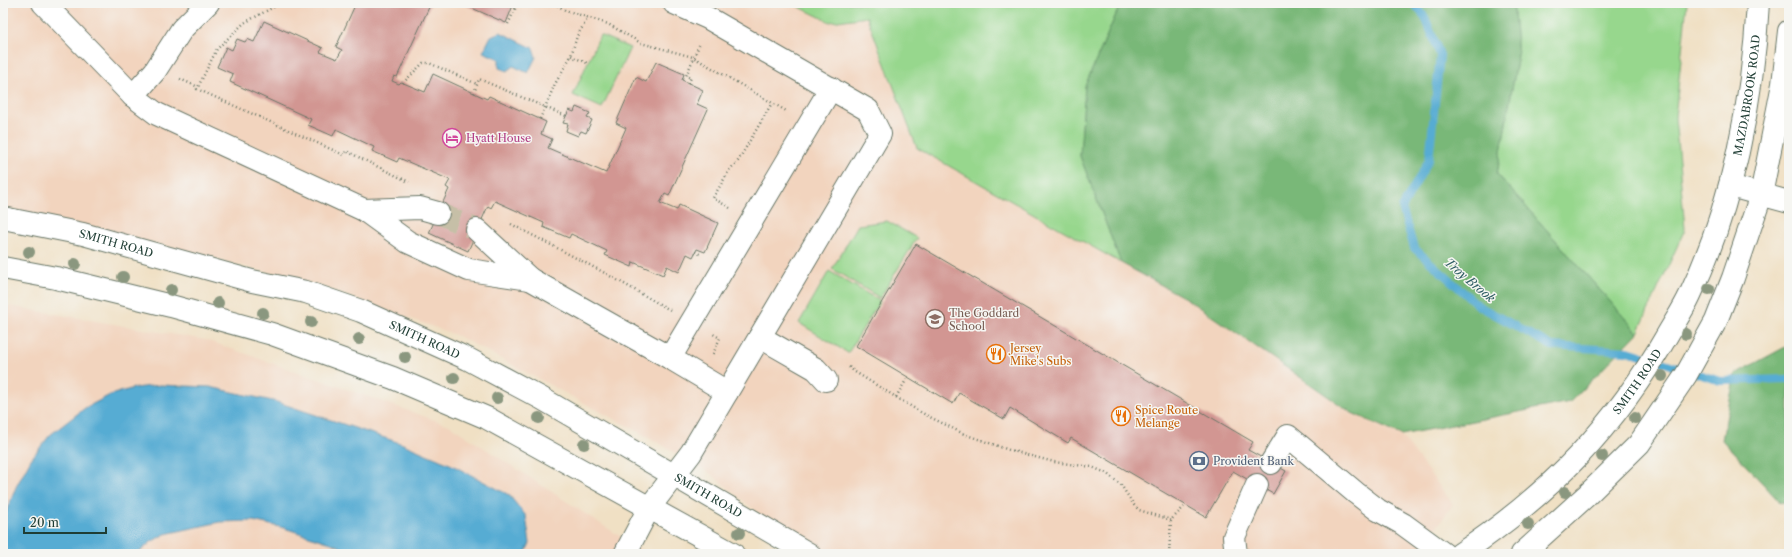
<svg xmlns="http://www.w3.org/2000/svg" width="1792" height="557" font-family="'Libre Caslon Text',serif">
	<rect width="100%" height="100%" fill="#f6f6f2"/>
	<filter id="ink" filterUnits="userSpaceOnUse"><feTurbulence type="fractalNoise" baseFrequency=".025" numOctaves="2"/><feDisplacementMap in="SourceGraphic" scale="8" xChannelSelector="R" yChannelSelector="G"/><feConvolveMatrix kernelMatrix="1 2 1 2 8 2 1 2 1" color-interpolation-filters="sRGB"/></filter>
	<filter id="wash" filterUnits="userSpaceOnUse"><feTurbulence type="fractalNoise" baseFrequency=".012" numOctaves="4" result="noise"/><feDisplacementMap in="SourceGraphic" scale="16" xChannelSelector="R" yChannelSelector="G"/><feGaussianBlur stdDeviation="0.9" result="paint"/><feColorMatrix in="noise" values="0 0 0 0 0 0 0 0 0 0 0 0 0 0 0 0 0 1.4 0 .05"/><feComposite in="paint" operator="in"/></filter>
	<g filter="url(#wash)">
		<rect width="100%" height="100%" fill="#f0e0c4"/>
		<g fill="#f2d4be">
			<polygon points="3,3 791,3 830,22 867,17 917,148 1187,299 1352,413 1401,435 1453,504 1418,554 831,554 762,516 711,474 659,443 458,336 318,285 162,245 3,207"/>
			<polygon points="3,305 206,340 449,425 647,554 3,554"/>
		</g>
		<g fill="#97d78d" stroke="#5b8a60">
			<polygon points="791,3 1121,3 1085,86 1080,156 1121,263 917,148 867,17 830,22"/>
			<polygon points="1513,3 1687,3 1675,117 1685,229 1638,333 1497,174 1518,55"/>
			<polygon points="600,35 630,48 602,108 573,95"/>
			<polygon points="887,221 917,238 880,298 832,269 858,225"/>
			<polygon points="829,271 880,301 848,353 799,323"/>
		</g>
		<g fill="#79b878" stroke="#4c7a56">
			<polygon points="1121,3 1513,3 1518,55 1497,174 1638,333 1570,402 1401,435 1352,413 1187,299 1121,263 1080,156 1085,86"/>
			<polygon points="1789,345 1789,504 1779,501 1722,440 1735,374"/>
		</g>
		<g fill="#56acd3" stroke="#3a7484">
			<polygon points="500,32 533,48 536,57 528,73 513,66 507,71 499,68 499,59 483,52 491,36"/>
			<polygon points="160,385 210,387 277,402 403,444 452,465 509,495 526,516 530,543 525,554 356,554 331,543 284,528 253,521 220,522 165,534 151,542 137,554 3,554 3,520 16,487 31,459 50,435 85,408 110,395 134,388"/>
		</g>
		<g fill="none" stroke-linecap="round" stroke-linejoin="round">
			<polyline stroke="#56acd3" stroke-width="8" points="1413,3 1425,17 1440,55 1429,160 1402,208 1414,248 1479,306 1552,346 1628,351 1720,381 1789,379"/>
		</g>
		<g id="blocks">
			<g fill="#d29692">
				<polygon points="356,3 431,3 397,77 394,76 392,81 399,84 401,82 425,92 433,74 487,99 489,96 546,122 541,134 552,139 548,148 606,173 626,128 616,123 636,77 646,82 656,62 684,74 682,80 703,90 697,104 708,109 669,196 665,194 660,203 677,210 679,205 718,223 705,252 697,249 693,257 687,254 679,272 667,266 663,275 633,262 632,267 605,255 607,251 571,234 569,238 543,227 544,223 495,201 491,208 488,206 468,251 429,233 449,189 446,187 450,180 399,158 397,162 372,151 374,147 336,129 333,136 308,125 311,119 230,82 233,74 217,67 226,47 232,50 237,39 245,42 247,39 254,42 264,21 323,48 320,52 337,59 342,50 336,47"/>
				<polygon points="466,3 514,3 506,23 465,5"/>
				<polygon points="576,107 590,113 587,118 592,120 586,133 581,131 578,136 566,131 568,124 563,123 569,110 574,112"/>
				<polygon points="916,244 1253,442 1248,450 1286,471 1273,494 1233,471 1206,517 1071,438 1068,443 1010,408 1004,419 959,393 953,404 856,346"/>
			</g>
		</g>
	</g>
	<g filter="url(#ink)">
		<use href="#blocks" fill-opacity="0" stroke="#687666" stroke-width="1"/>
		<g fill="none" stroke-linecap="round" stroke-linejoin="round">
			<polyline stroke="#c6bfa7" stroke-width="22" stroke-dasharray="22 11" stroke-linecap="butt" points="438,213 477,230"/>
			<g stroke="#687666" stroke-width="24">
				<g id="minor">
					<polyline points="43,3 133,96 157,114 364,210 408,242 469,270 530,279"/>
					<polyline points="133,96 155,71 182,29 208,3"/>
					<polyline points="1730,186 1789,202"/>
					<polyline points="364,210 420,208 438,213"/>
					<path id="s1" d="M3 218 83 234 252 281 306 292 361 311 468 359 541 398 809 554"/>
					<polyline points="477,230 530,279 670,358 727,392"/>
					<polyline points="3,268 56,278 171,306 272,334 393,378 487,418 733,554"/>
					<polyline points="760,337 816,369 826,380"/>
					<polyline points="670,358 831,88"/>
					<polyline points="1271,463 1288,436 1356,493 1378,510 1403,524 1444,554"/>
					<polyline points="625,554 649,508 691,453 880,134 868,110 708,18 674,3"/>
					<polyline points="1236,554 1234,537 1257,485"/>
					<path id="s2" d="M1460 554C1550 494 1615 427 1669 332 1676 320 1684 308 1690 295 1732 207 1753 100 1758 3"/>
					<polyline points="1522,554 1586,496 1639,444 1686,375 1716,321 1733,278 1761,195 1783,84 1789,31"/>
				</g>
			</g>
			<g stroke="#687666" stroke-width="2.5" stroke-dasharray="1 3" stroke-linecap="butt">
				<polyline points="281,3 244,23 217,49 197,89 344,155 346,151 409,182"/>
				<polyline points="554,3 565,10 608,24 641,43 693,57 788,112"/>
				<polyline points="508,24 518,3"/>
				<polyline points="571,56 587,63"/>
				<polyline points="180,79 198,87"/>
				<polyline points="403,83 423,63 429,63 477,84"/>
				<polyline points="688,83 691,78 686,76 700,43"/>
				<polyline points="474,93 479,79 566,116"/>
				<polyline points="540,119 555,84 571,56 577,36 588,18"/>
				<polyline points="730,208 713,198 730,169 738,161 772,103"/>
				<polyline points="511,224 603,272 670,310"/>
				<polyline points="695,252 702,255"/>
				<polyline points="713,354 720,338 713,334"/>
				<polyline points="849,367 855,372 922,413 964,434 1009,450 1054,462 1092,467 1106,473 1121,485 1134,505 1139,510 1171,520"/>
				<polyline points="896,397 908,377"/>
				<polyline points="1169,554 1171,520 1184,507"/>
			</g>
			<use href="#minor" stroke="#fff" stroke-width="22"/>
		</g>
		<g fill="#8a977f">
			<circle cx="29" cy="252" r="6"/>
			<circle cx="75" cy="264" r="6"/>
			<circle cx="123" cy="277" r="6"/>
			<circle cx="1709" cy="289" r="6"/>
			<circle cx="171" cy="290" r="6"/>
			<circle cx="218" cy="303" r="6"/>
			<circle cx="263" cy="313" r="6"/>
			<circle cx="311" cy="322" r="6"/>
			<circle cx="1686" cy="334" r="6"/>
			<circle cx="359" cy="339" r="6"/>
			<circle cx="405" cy="357" r="6"/>
			<circle cx="1662" cy="376" r="6"/>
			<circle cx="454" cy="378" r="6"/>
			<circle cx="497" cy="398" r="6"/>
			<circle cx="539" cy="418" r="6"/>
			<circle cx="1635" cy="418" r="6"/>
			<circle cx="584" cy="444" r="6"/>
			<circle cx="1602" cy="456" r="6"/>
			<circle cx="1565" cy="492" r="6"/>
			<circle cx="1528" cy="524" r="6"/>
			<circle cx="739" cy="533" r="6"/>
		</g>
	</g>
	<defs>
		<g id="hotel-ring" transform="scale(1)"><circle r="9.5" fill="#f6f6f2" stroke="#d1479c" stroke-width="1.5"/><path d="M-6-4.5h1.5V1H6V5H4.5V3h-9V5H-6ZM-4 0a1.8 1.8 0 1 1 3.6 0ZM.5 0V-2.5h3Q6-2.5 6 0Z" fill="#d1479c"/></g>
		<g id="school-ring" transform="scale(1)"><circle r="9.5" fill="#f6f6f2" stroke="#8d6e63" stroke-width="1.5"/><path d="M0-5L7-2L0 1L-7-2ZM-4 1L0 2.5L4 1V4Q0 6-4 4Z" fill="#8d6e63"/></g>
		<g id="restaurant-ring" transform="scale(1)"><circle r="9.5" fill="#f6f6f2" stroke="#e8710a" stroke-width="1.5"/><path d="M-5-6h1v4h1v-4h1v4h1v-4h1v5L-1.5 .5V6h-2V.5L-5-1ZM5-6V6H3V1.5H1.5Q1.5-4 5-6Z" fill="#e8710a"/></g>
		<g id="bank-ring" transform="scale(1)"><circle r="9.5" fill="#f6f6f2" stroke="#5c6f8a" stroke-width="1.5"/><path d="M-6-4H6V4H-6ZM0-2.3a2.3 2.3 0 1 0 0 4.6a2.3 2.3 0 1 0 0-4.6Z" fill="#5c6f8a"/></g>
	</defs>
	<g fill-rule="evenodd">
		<use href="#hotel-ring" x="452" y="138"/>
		<use href="#school-ring" x="935" y="319"/>
		<use href="#restaurant-ring" x="996" y="354"/>
		<use href="#restaurant-ring" x="1121" y="416"/>
		<use href="#bank-ring" x="1199" y="461"/>
	</g>
	<g text-anchor="middle" dominant-baseline="central" stroke-width="3" stroke-linejoin="round" paint-order="stroke">
		<g font-size="11" fill="#1f3d34" stroke="#f6f6f2">
			<text stroke="none"><textPath href="#s2" startOffset="559">MAZDABROOK ROAD</textPath></text>
			<text stroke="none"><textPath href="#s1" startOffset="116">SMITH ROAD</textPath></text>
			<text stroke="none"><textPath href="#s1" startOffset="440">SMITH ROAD</textPath></text>
			<text stroke="none"><textPath href="#s2" startOffset="249">SMITH ROAD</textPath></text>
			<text stroke="none"><textPath href="#s1" startOffset="764">SMITH ROAD</textPath></text>
		</g>
		<g font-size="11" fill="#b23c85" stroke="#f6f6f2" text-anchor="start">
			<text x="466" y="138">Hyatt House</text>
		</g>
		<g font-size="11" fill="#785e54" stroke="#f6f6f2" text-anchor="start">
			<text x="949" y="313">The Goddard<tspan x="949" dy="13">School</tspan></text>
		</g>
		<g font-size="11" fill="#c56008" stroke="#f6f6f2" text-anchor="start">
			<text x="1010" y="348">Jersey<tspan x="1010" dy="13">Mike's Subs</tspan></text>
			<text x="1135" y="410">Spice Route<tspan x="1135" dy="13">Melange</tspan></text>
		</g>
		<g font-size="11" fill="#4e5e75" stroke="#f6f6f2" text-anchor="start">
			<text x="1213" y="461">Provident Bank</text>
		</g>
		<g font-size="12" font-style="italic" fill="#305e64" stroke="#f6f6f2">
			<text transform="translate(1470 280) rotate(40)">Troy Brook</text>
		</g>
	</g>
	<rect width="1792" height="557" fill="none" stroke="#f6f6f2" stroke-width="16"/>
	<path d="M24 527v6h82v-6" fill="none" stroke="#1f3d34" stroke-width="2"/>
	<text x="30" y="527" font-size="12" fill="#1f3d34" stroke="#f6f6f2" stroke-width="3" paint-order="stroke">20 m</text>
</svg>
